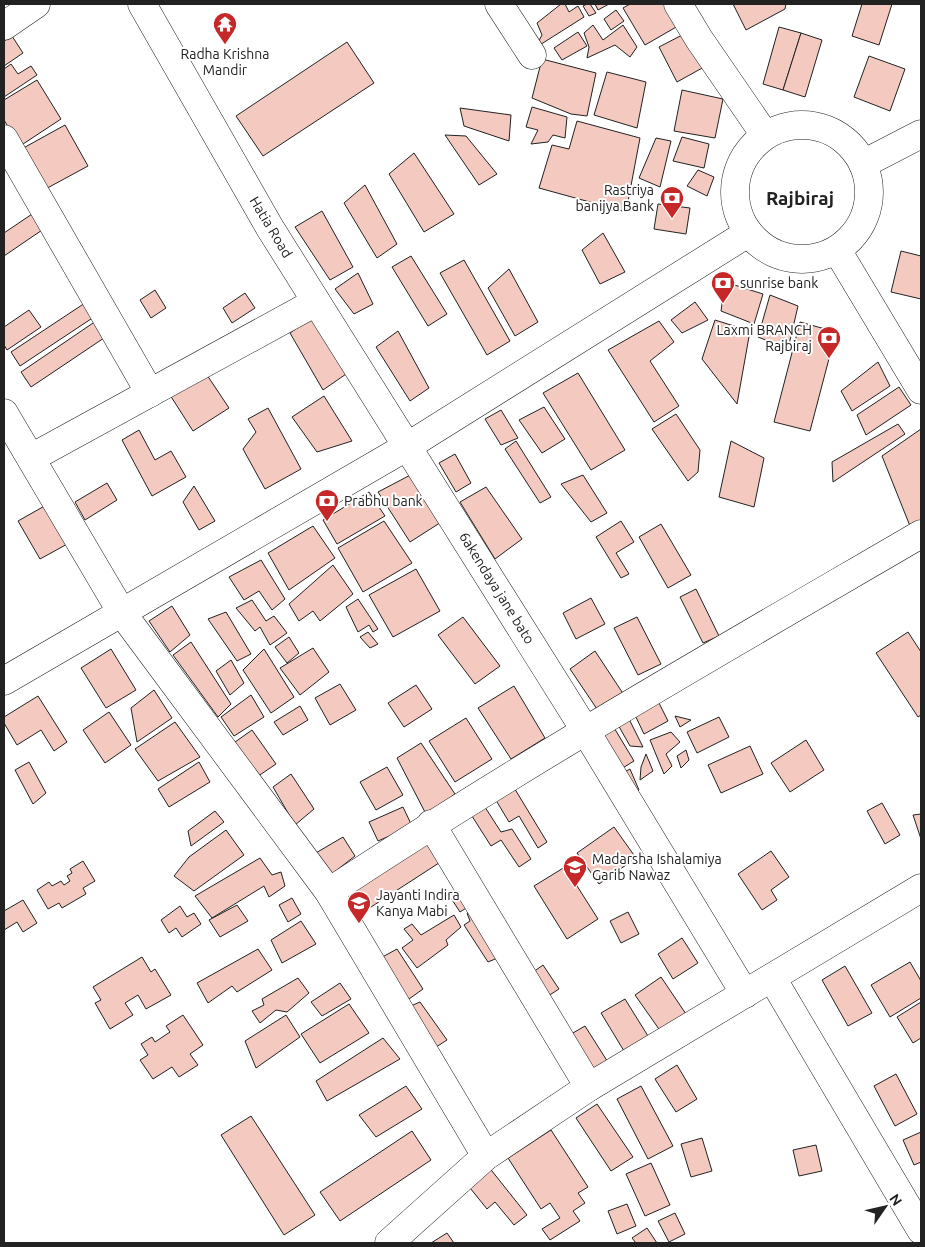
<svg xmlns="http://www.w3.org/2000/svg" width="925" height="1247" font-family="Ubuntu,sans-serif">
	<rect width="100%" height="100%" fill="#fff"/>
	<g fill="#f3c9c0" stroke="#222">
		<polygon points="561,4 565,4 569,12 578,6 584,17 535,48 542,35 537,23"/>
		<polygon points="587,4 590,4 596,13 589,16 583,6"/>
		<polygon points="595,4 609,4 598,10"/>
		<polygon points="630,4 665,4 678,26 645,45 623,8"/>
		<polygon points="733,4 786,4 785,9 746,30"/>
		<polygon points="862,4 892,4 879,45 852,36"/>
		<polygon points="616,10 624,21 611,30 604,19"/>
		<polygon points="593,25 603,40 623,25 637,47 630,57 615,45 587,58 589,47 584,33"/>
		<polygon points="779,27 801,33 783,90 763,84"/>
		<polygon points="578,32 587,46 562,60 554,48"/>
		<polygon points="686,33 704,67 677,82 659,47"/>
		<polygon points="801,33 822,40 805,97 783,90"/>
		<polygon points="12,36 23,53 4,66 4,41"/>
		<polygon points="347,42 374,83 263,156 236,116"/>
		<polygon points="869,56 905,69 890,111 854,97"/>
		<polygon points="542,59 596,73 587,116 571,114 532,98"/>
		<polygon points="11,64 18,74 31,66 37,75 4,97 4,69"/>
		<polygon points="607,72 646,82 637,128 594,115"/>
		<polygon points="37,80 61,119 20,146 4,120 4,100"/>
		<polygon points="682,90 723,99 715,138 674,131"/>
		<polygon points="532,107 567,117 565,138 553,135 548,142 531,144 538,130 526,127"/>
		<polygon points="460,108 511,115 509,141 464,126"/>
		<polygon points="577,121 640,138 626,212 539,188 552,145 569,149"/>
		<polygon points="65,125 88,166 40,192 18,151"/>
		<polygon points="445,135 466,136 497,174 479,185"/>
		<polygon points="682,137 709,144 704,168 673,161"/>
		<polygon points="656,138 671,141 660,187 639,178"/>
		<polygon points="414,153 454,214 424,232 389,174"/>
		<polygon points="698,170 714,177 707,196 687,186"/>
		<polygon points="365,185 397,244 377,258 344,203"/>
		<polygon points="658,204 690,208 686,234 654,229"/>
		<polygon points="38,210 48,226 4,256 4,233"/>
		<polygon points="322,211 353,267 330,280 295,227"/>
		<polygon points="603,233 625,272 600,284 582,250"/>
		<polygon points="901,251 921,256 921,299 891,292"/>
		<polygon points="411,256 447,314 428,326 392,267"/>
		<polygon points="464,260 510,341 487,355 440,273"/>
		<polygon points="509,269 538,322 515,336 488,288"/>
		<polygon points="358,273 373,304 354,314 335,289"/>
		<polygon points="725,282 763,294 754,324 721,311"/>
		<polygon points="155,290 166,308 151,318 140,300"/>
		<polygon points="245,293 255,308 232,323 223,308"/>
		<polygon points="770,295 798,306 788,349 758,337"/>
		<polygon points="88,301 97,315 20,366 11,352"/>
		<polygon points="695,302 708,320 682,333 671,320"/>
		<polygon points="29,310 41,327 7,350 4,345 4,327"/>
		<polygon points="311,318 349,372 323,390 290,333"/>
		<polygon points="715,320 750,331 737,404 702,359"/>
		<polygon points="96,321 107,336 31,387 21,372"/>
		<polygon points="659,321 674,342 650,361 679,406 654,422 608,350"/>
		<polygon points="800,322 836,332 810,431 774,422"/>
		<polygon points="398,331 429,388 410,401 376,347"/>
		<polygon points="878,362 890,386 852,411 841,391"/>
		<polygon points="205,372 229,408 193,431 170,395"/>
		<polygon points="578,373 625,450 591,470 543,393"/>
		<polygon points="899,387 911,405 866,435 857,415"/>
		<polygon points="324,396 352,441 317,452 292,417"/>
		<polygon points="544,407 565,439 542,453 519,420"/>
		<polygon points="268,408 301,469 265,489 243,449 256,432 248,419"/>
		<polygon points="501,410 518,438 501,445 485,419"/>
		<polygon points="676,414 700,450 698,472 688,481 652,429"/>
		<polygon points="898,424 905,434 833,482 832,462"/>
		<polygon points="921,429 921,520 910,526 882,456"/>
		<polygon points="139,430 155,460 171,451 186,477 152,496 122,440"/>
		<polygon points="516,441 551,497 540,503 505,449"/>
		<polygon points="731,441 764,458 754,507 719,497"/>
		<polygon points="455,454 471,483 456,492 439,463"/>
		<polygon points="418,471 446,519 410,542 378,492"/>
		<polygon points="583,475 607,513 591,522 561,484"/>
		<polygon points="107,483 117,500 85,520 75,502"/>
		<polygon points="194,486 215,521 199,530 183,502"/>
		<polygon points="486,487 522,539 495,559 460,502"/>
		<polygon points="369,492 385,516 337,544 323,520"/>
		<polygon points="48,504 71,542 40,559 18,521"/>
		<polygon points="384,521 412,563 363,592 338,548"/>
		<polygon points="621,521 634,542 616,553 629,574 621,578 596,537"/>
		<polygon points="661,524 691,575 668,588 639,537"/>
		<polygon points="313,526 335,558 289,590 268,553"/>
		<polygon points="261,560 285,599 272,610 259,591 244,600 229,577"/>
		<polygon points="333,565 353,594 320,621 313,611 299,621 289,604"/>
		<polygon points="416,569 440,611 393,637 369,595"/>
		<polygon points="696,589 719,636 703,643 680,597"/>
		<polygon points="591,598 605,624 576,639 563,613"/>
		<polygon points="358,599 378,629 373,632 369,625 358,632 346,607"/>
		<polygon points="252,600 266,621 274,616 287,633 270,645 260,627 255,631 236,608"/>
		<polygon points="172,606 190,635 170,652 149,621"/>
		<polygon points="226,612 251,654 237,661 208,619"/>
		<polygon points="463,617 500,666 475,684 438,635"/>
		<polygon points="637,617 661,664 638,675 614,628"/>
		<polygon points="368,632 378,644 370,648 360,637"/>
		<polygon points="908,632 921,652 921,715 918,717 876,653"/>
		<polygon points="289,637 299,653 287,663 275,647"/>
		<polygon points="191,642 231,704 218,717 173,655"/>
		<polygon points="313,648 329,672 300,695 280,668"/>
		<polygon points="111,649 136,690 106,708 81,668"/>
		<polygon points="264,649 294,697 271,713 243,670"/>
		<polygon points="595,651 624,695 599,712 570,669"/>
		<polygon points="231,660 244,683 230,695 216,671"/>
		<polygon points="340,684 356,710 330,725 315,698"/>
		<polygon points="416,685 432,709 404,727 388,703"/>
		<polygon points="514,686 545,738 511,759 478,708"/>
		<polygon points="154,690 172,718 137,742 131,708"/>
		<polygon points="251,695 264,717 234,736 221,717"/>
		<polygon points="38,696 67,742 54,751 41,730 17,745 4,723 4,717"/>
		<polygon points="658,701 668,721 644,734 634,713"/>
		<polygon points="300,706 308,720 283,735 274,722"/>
		<polygon points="109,712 131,745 105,763 83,730"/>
		<polygon points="627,715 643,747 630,746 617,723"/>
		<polygon points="675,716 691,720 680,727"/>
		<polygon points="719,717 729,737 697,753 687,732"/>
		<polygon points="466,718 492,759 455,782 429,741"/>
		<polygon points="175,722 200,757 158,781 135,749"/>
		<polygon points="613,726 634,761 621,769 600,734"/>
		<polygon points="252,730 276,764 251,781 228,747"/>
		<polygon points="671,732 680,742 666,754 672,766 664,774 650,740"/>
		<polygon points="806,740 824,770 790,792 771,763"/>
		<polygon points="421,743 455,794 427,816 397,758"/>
		<polygon points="750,746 763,774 721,793 708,765"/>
		<polygon points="686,750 689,760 681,768 677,756"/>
		<polygon points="646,754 653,771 640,780 641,767"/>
		<polygon points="29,762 46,793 33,804 15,770"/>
		<polygon points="199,762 210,782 169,807 158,789"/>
		<polygon points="387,767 403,795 376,810 360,782"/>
		<polygon points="630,769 639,790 630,795 619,775"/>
		<polygon points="291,774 314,809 295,825 273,787"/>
		<polygon points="513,786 547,842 538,848 519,816 509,822 494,797"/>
		<polygon points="882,803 900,835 885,844 867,811"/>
		<polygon points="483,804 501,832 512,829 531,859 519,867 501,840 491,846 470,813"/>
		<polygon points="403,807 412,826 378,841 369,822"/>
		<polygon points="215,811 224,822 191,846 188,831"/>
		<polygon points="921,814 921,839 913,815"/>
		<polygon points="614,827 636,858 599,884 577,853"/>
		<polygon points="226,830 244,855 194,891 174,876 189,857"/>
		<polygon points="343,837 355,856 324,880 309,857"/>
		<polygon points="428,840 442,861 351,920 335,899"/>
		<polygon points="771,851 789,877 771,890 777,900 762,910 738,874"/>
		<polygon points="260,858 272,875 281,872 285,886 269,897 264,886 212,918 195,896"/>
		<polygon points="83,861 95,881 83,888 86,894 62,908 59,903 48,909 37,890 49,882 52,886 61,881 64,885 70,881 67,876 72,873 70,869"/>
		<polygon points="565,867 598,919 567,939 534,886"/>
		<polygon points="463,886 474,903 460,912 449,895"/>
		<polygon points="292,898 301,914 288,922 279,905"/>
		<polygon points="23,900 37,923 23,932 17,922 4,930 4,911"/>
		<polygon points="237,905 248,921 220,937 209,920"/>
		<polygon points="180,906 187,917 194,913 201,924 182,937 176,928 169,933 161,920"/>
		<polygon points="476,908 507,954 488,962 464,925 470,921 467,913"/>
		<polygon points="628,912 639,934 621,943 610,921"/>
		<polygon points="454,915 461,927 446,940 448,945 417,968 402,948 413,940 404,929 412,924 421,935"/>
		<polygon points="301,921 316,944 282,963 271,940"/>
		<polygon points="682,938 698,963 673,979 658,954"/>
		<polygon points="258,949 272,970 237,992 232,986 208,1003 197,983"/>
		<polygon points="397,949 423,989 402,1004 375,961"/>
		<polygon points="142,957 151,972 155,969 171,995 146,1009 138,995 125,1003 133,1015 110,1029 95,1003 101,1000 93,987"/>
		<polygon points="910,962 921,981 921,998 890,1017 871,985"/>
		<polygon points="543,965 559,989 545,998 529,975"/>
		<polygon points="845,966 872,1013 848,1026 822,980"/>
		<polygon points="661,977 686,1014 661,1032 635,995"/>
		<polygon points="298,978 309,993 287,1012 276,1010 260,1023 252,1011 264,1005 262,999"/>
		<polygon points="340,983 351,999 322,1016 311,1002"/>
		<polygon points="625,999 648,1036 624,1051 601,1013"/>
		<polygon points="420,1002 447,1040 433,1049 406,1008"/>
		<polygon points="921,1002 921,1038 913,1043 897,1017"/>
		<polygon points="349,1004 369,1033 320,1063 301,1034"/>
		<polygon points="183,1015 203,1045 190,1054 198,1065 179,1077 172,1067 153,1079 140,1060 148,1055 141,1044 152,1037 155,1042 170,1032 166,1026"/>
		<polygon points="286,1015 300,1037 256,1068 245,1041"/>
		<polygon points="585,1026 611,1067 592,1079 566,1037"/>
		<polygon points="383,1038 400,1059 327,1101 316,1081"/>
		<polygon points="677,1065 697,1099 676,1112 655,1079"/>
		<polygon points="896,1074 917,1114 895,1126 874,1086"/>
		<polygon points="406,1086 422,1109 376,1137 359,1115"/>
		<polygon points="641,1086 673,1146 648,1159 617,1099"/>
		<polygon points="597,1104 633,1157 611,1171 576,1118"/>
		<polygon points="251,1116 315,1215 284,1235 221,1135"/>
		<polygon points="551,1130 588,1187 578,1193 585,1203 573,1211 580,1221 550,1240 542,1229 560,1218 550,1203 541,1209 508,1158"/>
		<polygon points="412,1131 431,1160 340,1221 320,1192"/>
		<polygon points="921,1132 921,1162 914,1165 903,1140"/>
		<polygon points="702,1138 712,1171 691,1177 681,1144"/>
		<polygon points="816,1145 822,1171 799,1176 793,1150"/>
		<polygon points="651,1163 670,1205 645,1216 626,1174"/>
		<polygon points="488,1166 527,1215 514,1225 495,1202 487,1209 466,1183"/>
		<polygon points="627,1204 636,1226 617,1234 608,1211"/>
		<polygon points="675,1213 685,1234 669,1242 658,1221"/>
		<polygon points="647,1228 657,1243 636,1243 632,1238"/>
		<polygon points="447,1233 454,1243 431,1243"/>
	</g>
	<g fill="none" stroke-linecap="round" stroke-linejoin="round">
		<g stroke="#222" stroke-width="29">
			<g id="minor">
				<polyline points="142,4 270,228 585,730 745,994"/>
				<polyline points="499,4 532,55"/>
				<polyline points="4,26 36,4"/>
				<polyline points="4,139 150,393"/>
				<polyline points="31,458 316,302"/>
				<polyline points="122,613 329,892 486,1156"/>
				<polyline points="431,824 589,1087"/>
				<path d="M329 892C522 764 722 650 921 534"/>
				<polyline points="772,978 921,1230"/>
				<polyline points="389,1243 486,1156 589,1087 921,888"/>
			</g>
		</g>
		<g stroke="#222" stroke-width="29">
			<g id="major">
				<polyline points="678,4 699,39 765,135"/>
				<circle cx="802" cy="192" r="67"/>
				<polyline points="863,164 921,134"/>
				<polyline points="837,250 921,390"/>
				<polyline points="4,413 122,613"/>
				<polyline points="4,681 408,446 748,233"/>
			</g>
		</g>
		<use href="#minor" stroke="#fff" stroke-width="28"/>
		<use href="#major" stroke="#fff" stroke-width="28"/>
	</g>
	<defs>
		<g id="temple-pin" transform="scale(1.25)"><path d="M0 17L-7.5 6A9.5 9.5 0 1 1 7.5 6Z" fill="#c62828" stroke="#fff"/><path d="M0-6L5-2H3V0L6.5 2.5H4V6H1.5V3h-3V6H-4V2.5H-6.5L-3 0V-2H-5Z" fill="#fff"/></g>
		<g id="bank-pin" transform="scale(1.25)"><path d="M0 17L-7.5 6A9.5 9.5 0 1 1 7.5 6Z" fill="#c62828" stroke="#fff"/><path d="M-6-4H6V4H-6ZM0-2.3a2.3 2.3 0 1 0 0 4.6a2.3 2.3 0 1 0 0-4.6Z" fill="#fff"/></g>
		<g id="school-pin" transform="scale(1.25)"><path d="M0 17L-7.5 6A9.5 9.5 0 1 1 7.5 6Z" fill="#c62828" stroke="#fff"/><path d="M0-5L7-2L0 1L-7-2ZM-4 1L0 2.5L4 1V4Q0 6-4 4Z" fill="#fff"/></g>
	</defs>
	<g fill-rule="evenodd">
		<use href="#temple-pin" x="225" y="24"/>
		<use href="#bank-pin" x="672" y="198"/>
		<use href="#bank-pin" x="723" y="283"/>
		<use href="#bank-pin" x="829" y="338"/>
		<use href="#bank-pin" x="327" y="501"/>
		<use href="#school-pin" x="575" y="867"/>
		<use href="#school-pin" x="359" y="903"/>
	</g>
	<g text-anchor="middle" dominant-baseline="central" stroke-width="4" stroke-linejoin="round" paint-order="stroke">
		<g font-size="14" fill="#222" stroke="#fff" text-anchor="start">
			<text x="225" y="54" text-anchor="middle">Radha Krishna<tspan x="225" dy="16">Mandir</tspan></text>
			<text x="654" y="190" text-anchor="end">Rastriya<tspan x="654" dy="16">banijya Bank</tspan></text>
			<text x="740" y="283">sunrise bank</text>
			<text x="812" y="330" text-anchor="end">Laxmi BRANCH<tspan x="812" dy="16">Rajbiraj</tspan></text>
			<text x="344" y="501">Prabhu bank</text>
			<text x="592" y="859">Madarsha Ishalamiya<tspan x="592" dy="16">Garib Nawaz</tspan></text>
			<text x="376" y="895">Jayanti Indira<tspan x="376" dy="16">Kanya Mabi</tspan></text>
		</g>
		<g font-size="14" fill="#222" stroke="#fff">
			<text transform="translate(271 227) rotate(59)">Hatia Road</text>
			<text transform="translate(497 588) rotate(58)">6akendaya jane bato</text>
		</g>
		<g font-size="19" font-weight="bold" fill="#222" stroke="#fff">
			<text x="800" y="198">Rajbiraj</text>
		</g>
	</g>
	<rect width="925" height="1247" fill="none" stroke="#222222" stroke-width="10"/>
	<g transform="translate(885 1207) rotate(56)" stroke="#ffffff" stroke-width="4" paint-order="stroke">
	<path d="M0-4L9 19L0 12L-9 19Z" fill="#222222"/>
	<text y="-8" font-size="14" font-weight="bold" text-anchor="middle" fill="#222222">N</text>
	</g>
</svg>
